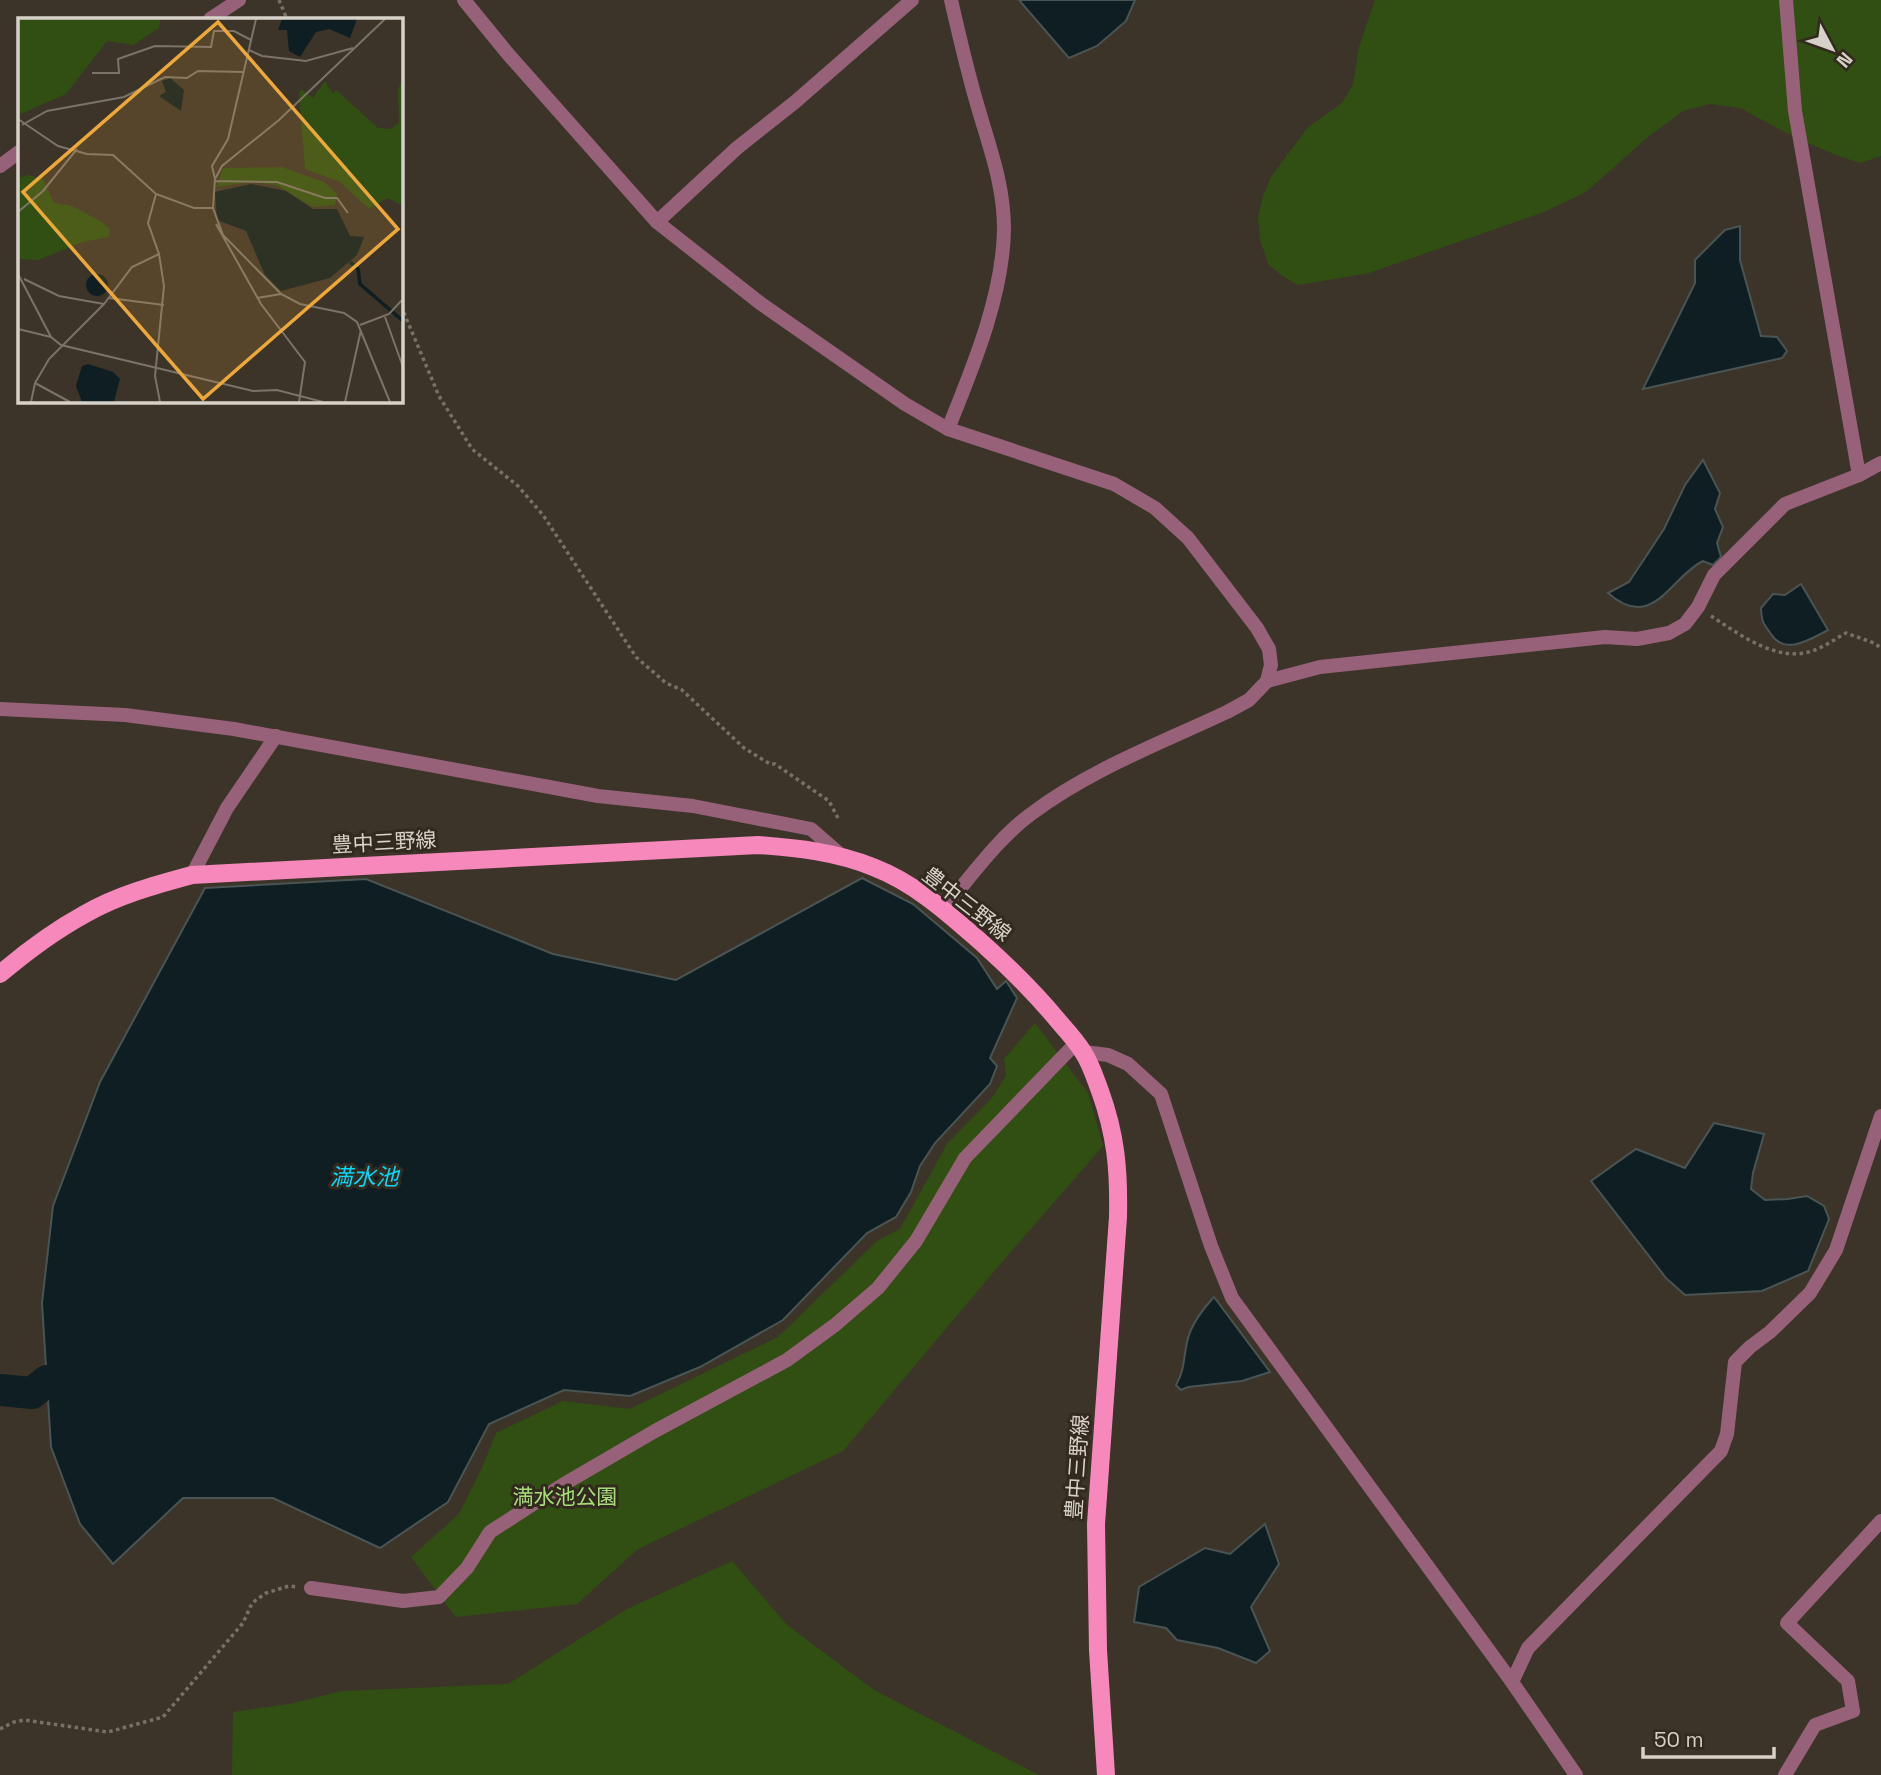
<svg xmlns="http://www.w3.org/2000/svg" width="1881" height="1775" font-family="'Space Grotesk','Noto Sans JP',sans-serif">
	<rect width="100%" height="100%" fill="#3c3428"/>
	<g fill="#314f13">
		<polygon points="1375,0 1881,0 1881,156 1860,163 1836,155 1796,138 1740,108 1710,104 1683,111 1648,137 1586,192 1544,212 1369,273 1298,285 1281,275 1269,265 1260,240 1258,217 1263,196 1271,177 1308,127 1341,104 1353,85 1359,47"/>
		<polygon points="1035,1023 1088,1093 1103,1146 1002,1262 843,1451 638,1549 577,1604 456,1617 411,1557 459,1514 481,1470 496,1433 563,1401 630,1409 778,1337 877,1241 900,1229 947,1144 992,1098 1006,1076 1004,1059"/>
		<polygon points="732,1561 787,1625 874,1690 1039,1775 232,1775 233,1712 289,1704 342,1691 508,1684 627,1609"/>
	</g>
	<g fill="#0e1e22" stroke="#4a5454" stroke-width="2">
		<polygon points="1019,0 1135,0 1126,21 1097,46 1069,58"/>
		<polygon points="1740,226 1740,260 1761,336 1777,337 1787,351 1782,358 1643,389 1695,283 1695,260 1725,230"/>
		<path d="M1703 460 1720 493 1715 509 1723 527 1717 543 1721 557 1713 565 1703 561C1670 577 1653 633 1608 593L1629 582 1664 529 1685 485Z"/>
		<path d="M1801 584 1828 630C1811 639 1785 656 1771 634 1763 622 1762 624 1761 608L1773 594 1785 595Z"/>
		<polygon points="862,878 913,904 977,958 997,989 1006,981 1017,998 990,1058 997,1066 990,1084 935,1143 920,1166 911,1192 896,1217 867,1233 783,1320 700,1367 630,1396 564,1390 489,1424 448,1502 380,1548 273,1498 183,1498 113,1564 80,1524 51,1447 42,1303 53,1206 100,1082 205,888 366,879 553,954 676,980"/>
		<polygon points="1714,1123 1764,1134 1753,1173 1751,1189 1765,1200 1788,1199 1807,1196 1824,1206 1829,1219 1808,1271 1762,1291 1685,1295 1666,1278 1591,1181 1636,1149 1685,1168"/>
		<path d="M1214 1297 1270 1372 1242 1381 1188 1387 1181 1390 1176 1385C1186 1368 1183 1353 1189 1335 1194 1320 1204 1308 1214 1297Z"/>
		<polygon points="1265,1524 1279,1564 1251,1607 1270,1651 1256,1663 1218,1648 1177,1640 1166,1628 1134,1622 1139,1587 1205,1548 1230,1554"/>
	</g>
	<g fill="none" stroke-linecap="round" stroke-linejoin="round">
		<polyline stroke="#0e1e22" stroke-width="32" points="0,1390 32,1393 47,1381"/>
		<g stroke="#787167" stroke-width="3.5" stroke-dasharray="3.5 3.5" stroke-linecap="butt">
			<polyline points="279,0 287,19"/>
			<polyline points="401,306 439,396 472,449 518,486 543,515 636,657 666,683 682,690 744,748 770,764 775,764 829,801 839,820"/>
			<path d="M1711 616C1739 634 1777 663 1812 651 1824 647 1835 639 1846 633L1874 643 1881 648"/>
			<polyline points="0,1729 14,1722 24,1720 108,1732 163,1717 243,1623 252,1603 266,1593 289,1586 297,1587"/>
		</g>
		<g stroke="#976179" stroke-width="14">
			<polyline points="1786,0 1795,111 1859,475"/>
			<polyline points="210,19 239,0"/>
			<polyline points="0,166 19,152"/>
			<polyline points="657,222 737,148 795,102 912,0"/>
			<polyline points="1267,681 1320,667 1605,637 1637,639 1669,633 1685,624 1698,607 1714,575 1785,504 1859,475 1881,463"/>
			<polyline points="0,709 125,715 234,729 598,796 693,806 811,829 842,856"/>
			<polyline points="192,875 227,808 276,736"/>
			<polyline points="1084,1052 1108,1055 1128,1064 1161,1094 1211,1246 1232,1298 1512,1682 1576,1775"/>
			<polyline points="311,1588 403,1601 439,1597 467,1568 490,1532 564,1484 655,1431 787,1360 835,1325 878,1288 916,1241 965,1158 1076,1043"/>
			<polyline points="1512,1682 1528,1648 1721,1451 1727,1434 1735,1362 1750,1347 1770,1332 1810,1293 1836,1250 1881,1116"/>
			<polyline points="1785,1775 1815,1725 1853,1711 1848,1681 1787,1623 1881,1521"/>
		</g>
		<g stroke="#976179" stroke-width="14">
			<path d="M464 0 508 54 657 222 760 303 905 404 948 429 1114 484 1155 508 1188 538 1257 628 1269 649 1271 665 1267 681 1249 700 1227 712C1161 743 1089 770 1031 814 997 839 971 877 943 909"/>
			<path d="M948 429C973 367 1003 296 1004 229 1004 184 989 146 977 104 967 70 959 35 951 0"/>
		</g>
		<path stroke="#f688bc" stroke-width="18" d="M0 974C27 951 54 931 85 914 118 895 155 885 192 875L758 845C798 848 836 852 873 867 915 883 949 914 982 943 1010 968 1036 994 1060 1023 1068 1032 1077 1042 1083 1052 1091 1064 1095 1078 1100 1091 1116 1135 1119 1170 1118 1217L1096 1524 1098 1650 1106 1775"/>
	</g>
	<g text-anchor="middle" dominant-baseline="central" stroke-width="6" stroke-linejoin="round" paint-order="stroke">
		<g font-size="21" fill="#d6d1c9" stroke="#322a1e">
			<text transform="translate(384 842) rotate(-3)">豊中三野線</text>
			<text transform="translate(967 904) rotate(38)">豊中三野線</text>
			<text transform="translate(1077 1467) rotate(-86)">豊中三野線</text>
		</g>
		<g font-size="21" fill="#a7de7a" stroke="#322a1e">
			<text x="565" y="1496">満水池公園</text>
		</g>
		<g font-size="23" font-style="italic" fill="#01d7f8" stroke="#322a1e">
			<text x="364" y="1177">満水池</text>
		</g>
	</g>
	<g transform="translate(18 18)">
		<rect width="385" height="385" fill="#3c3428"/>
		<path d="M0 1H142L141 10 115 27 89 23 48 76 0 97ZM385 58V188L370 180 351 191 322 164 287 151 281 77 283 71 295 80 307 63 315 76 318 72 360 110 373 111 381 104 380 72ZM264 149 306 164 319 176 317 187 295 189 258 167 234 164 198 169 205 150ZM10 157 25 161 36 185 54 188 84 204 92 211 91 219 65 224 20 242 0 241V160Z" fill="#314f13"/>
		<path d="M264 1H339L332 20 311 11 298 14 282 39 271 33 269 12H260ZM152 60 166 72 163 93 141 78 148 74 144 63ZM233 166 268 173 295 191H319L332 218 346 219 339 237 312 260 263 273 247 257 228 213 199 202 197 174ZM68 267a11 11 0 1 1 22 0a11 11 0 1 1-22 0ZM70 346 95 354 102 361 96 384H64L58 368 64 348Z" fill="#0e1e22"/>
		<path fill="none" stroke="#0e1e22" stroke-width="3.5" d="M332 244 340 251 342 266 385 303"/>
		<path fill="none" stroke="#7a7368" stroke-width="2" d="M367 1 261 102 204 148 197 161 195 190 205 217 263 276 282 286 326 295 339 304 372 384M231 32 244 38 288 43 335 30M74 55H101L100 41 137 28 193 29 196 13H216L233 22M0 101 40 128 69 136 95 137 138 176 176 190H195M4 107 29 93 106 79 147 59 169 60 180 53 225 54M197 161 194 148 210 121 238 1M197 163 259 164 307 180H319L330 195M138 176 130 205 141 236 146 268 137 358 142 384M0 194 25 173 59 131M198 206 243 286 287 344 281 384M0 256 33 319 43 327 235 373 259 372 305 384M6 261 41 278 86 286M91 280 146 287M239 280 263 276M367 299 385 349M342 307 371 296 385 281M0 311 33 319M17 365 52 384M13 384 17 365 31 341 86 286 114 249 141 236M327 384 343 312"/>
		<path fill="#eda83c" fill-opacity="0.15" stroke="#eda83c" stroke-width="3.5" d="M200 4 380 211 185 381 5 174Z"/>
		<rect width="385" height="385" fill="none" stroke="#d6d1c9" stroke-width="3.5"/>
	</g>
	<g transform="translate(1832 49) rotate(131)" stroke="#322a1e" stroke-width="5" paint-order="stroke">
	<path d="M0-5L12 26L0 18L-12 26Z" fill="#d6d1c9"/>
	<text y="-10" font-size="19" font-weight="bold" text-anchor="middle" fill="#d6d1c9">N</text>
	</g>
	<path d="M1643 1747v10h131v-10" fill="none" stroke="#d6d1c9" stroke-width="3.5"/>
	<text x="1654" y="1747" font-size="21" fill="#d6d1c9" stroke="#322a1e" stroke-width="5" paint-order="stroke">50 m</text>
</svg>
